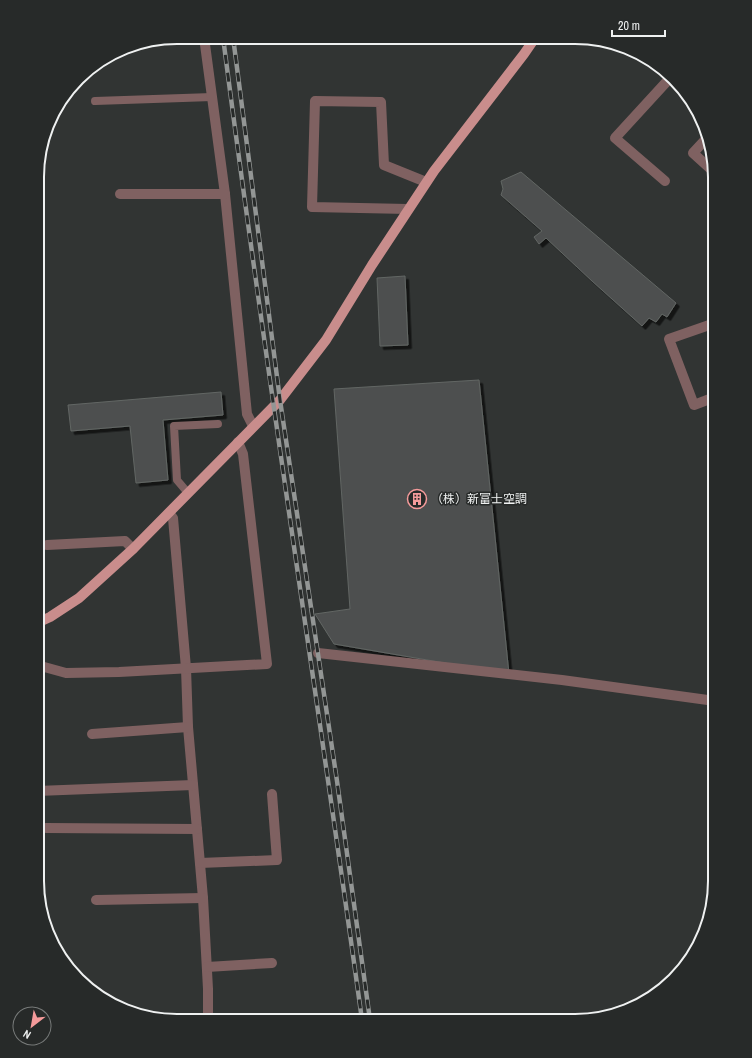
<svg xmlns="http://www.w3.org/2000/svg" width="752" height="1058" font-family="'Archivo Narrow','Noto Sans JP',sans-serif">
	<defs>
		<filter id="shadow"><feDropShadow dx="3.5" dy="3.5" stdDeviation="0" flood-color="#0009"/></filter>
	</defs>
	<rect width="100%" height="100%" fill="#313433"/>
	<g fill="#4d504f" stroke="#626664" filter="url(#shadow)">
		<polygon points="521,172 676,303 667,317 662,314 656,322 649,318 642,326 592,281 546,238 539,244 534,237 542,231 501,195 503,189 501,181"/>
		<polygon points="405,276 408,345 380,346 377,278"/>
		<polygon points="479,380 509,674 334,644 315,614 350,609 334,389"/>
		<polygon points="221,392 223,415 163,420 168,480 136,483 130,426 71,431 68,405"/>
	</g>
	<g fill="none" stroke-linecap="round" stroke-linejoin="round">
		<g stroke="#7f6161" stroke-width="8">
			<polyline points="95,101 212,97"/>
			<polyline points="188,493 177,480 174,426 218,424"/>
		</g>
		<g stroke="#7f6161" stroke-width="10">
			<polyline points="204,37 225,194 247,414 253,426"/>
			<polyline points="706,139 693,153 714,172"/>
			<polyline points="665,181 615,138 670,78"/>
			<polyline points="120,194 225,194"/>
			<polyline points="408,209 312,207 315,101 381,102 384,165 426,182"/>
			<polyline points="715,222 715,218"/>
			<polyline points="715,397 694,405 669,339 715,323"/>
			<polyline points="169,513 173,518 186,668 188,727 203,898 208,989 208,1020"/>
			<polyline points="47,545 125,541 133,549"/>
			<polyline points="318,653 562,680 715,701"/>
			<polyline points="37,665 66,673 119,672 267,664 243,454 238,442"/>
			<polyline points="92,734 188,727"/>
			<polyline points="37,791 193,785"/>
			<polyline points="46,828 197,829"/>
			<polyline points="200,863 277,860 272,794"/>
			<polyline points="96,900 203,898"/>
			<polyline points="207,967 272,963"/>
		</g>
		<polyline stroke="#c98d8c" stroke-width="10" points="37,623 50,617 79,598 133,549 280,400 326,340 372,265 434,171 524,54 535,38"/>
		<g stroke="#939695" stroke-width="4.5">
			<g id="rail">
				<path d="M223 37C265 365 317 693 362 1020"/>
				<polyline points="233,37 280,400 337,781 370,1020"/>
			</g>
		</g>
		<use href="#rail" stroke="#272a29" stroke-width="3" stroke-dasharray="9" stroke-linecap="butt"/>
	</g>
	<defs>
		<g id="building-ring" transform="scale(1)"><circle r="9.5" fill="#272a29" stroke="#f59b9b" stroke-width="1.5"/><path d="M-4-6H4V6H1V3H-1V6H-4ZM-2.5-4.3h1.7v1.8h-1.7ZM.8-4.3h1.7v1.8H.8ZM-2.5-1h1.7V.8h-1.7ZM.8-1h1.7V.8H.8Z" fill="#f59b9b"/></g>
	</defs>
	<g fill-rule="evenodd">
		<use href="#building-ring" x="417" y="499"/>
	</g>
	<g text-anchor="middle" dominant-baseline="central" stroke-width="3" stroke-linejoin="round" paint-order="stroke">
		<g font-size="12" fill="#eff1f1" stroke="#272a29" text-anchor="start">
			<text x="431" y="499">（株）新富士空調</text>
		</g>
	</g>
	<path d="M0 0H752V1058H0ZM177 44H575A133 133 0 0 1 708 177V881A133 133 0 0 1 575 1014H177A133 133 0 0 1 44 881V177A133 133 0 0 1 177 44Z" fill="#272a29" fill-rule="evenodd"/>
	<path fill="none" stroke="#eff1f1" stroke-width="2" d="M177 44H575A133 133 0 0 1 708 177V881A133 133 0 0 1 575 1014H177A133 133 0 0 1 44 881V177A133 133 0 0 1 177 44Z"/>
	<g transform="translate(32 1026) rotate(211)"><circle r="19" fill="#272a29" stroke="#777a79"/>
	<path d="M0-3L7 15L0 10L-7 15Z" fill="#f59b9b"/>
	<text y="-6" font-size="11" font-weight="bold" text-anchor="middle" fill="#eff1f1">N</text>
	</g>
	<path d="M612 30v6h53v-6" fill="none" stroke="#eff1f1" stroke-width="2"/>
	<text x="618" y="30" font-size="12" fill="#eff1f1" stroke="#272a29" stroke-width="3" paint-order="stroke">20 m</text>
</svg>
